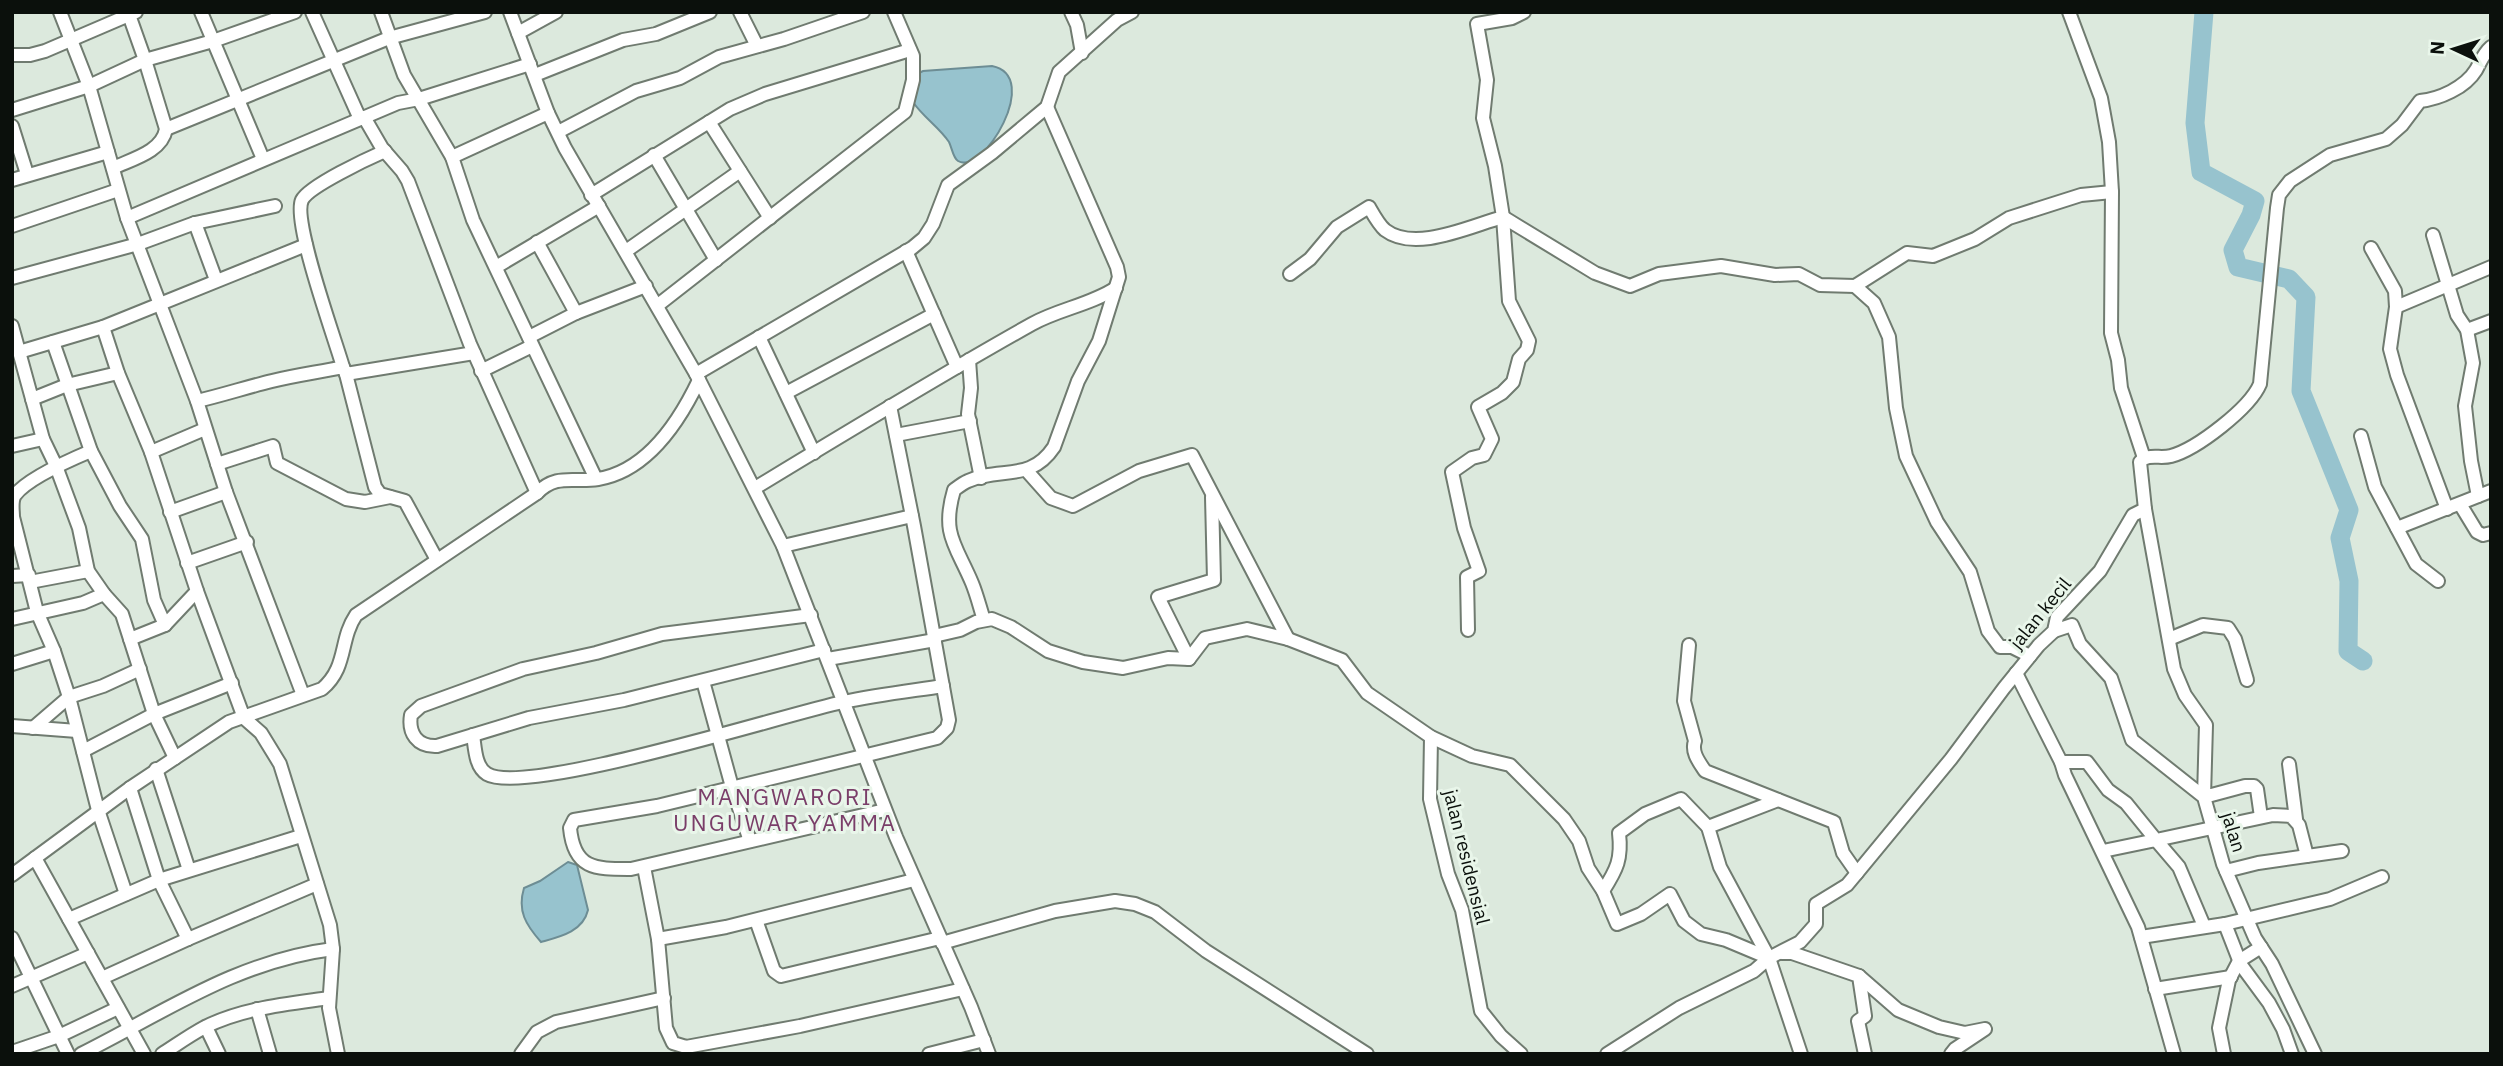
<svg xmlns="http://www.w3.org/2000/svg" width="2503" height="1066" font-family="'IBM Plex Sans',sans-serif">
	<rect width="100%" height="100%" fill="#dce9dd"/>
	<g fill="#97c3ce" stroke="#6d8d94" stroke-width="2">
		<path d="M992 66C1043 76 983 176 958 161 953 158 952 148 949 142 939 127 923 117 913 102L919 73 923 71Z"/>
		<path d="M568 862 577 865 588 910C583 932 559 937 541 942 526 925 517 911 524 888L540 881Z"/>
	</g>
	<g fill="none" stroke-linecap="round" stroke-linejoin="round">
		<polyline stroke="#97c3ce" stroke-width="19" points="2204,12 2195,123 2201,172 2255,201 2251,215 2233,250 2238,267 2289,279 2306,297 2301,391 2349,510 2340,538 2349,581 2348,651 2363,661"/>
		<g stroke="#707b70" stroke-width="16">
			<g id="minor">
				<polyline points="60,12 89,86 127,218 197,401 226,492 303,695"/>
				<polyline points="201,12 263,159"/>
				<polyline points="312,12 360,119"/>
				<polyline points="381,12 404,75 452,157 473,220 596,479"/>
				<polyline points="510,12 548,113 565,148 696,374 783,546 896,837 971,1007 989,1054"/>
				<polyline points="740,12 757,46"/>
				<polyline points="1071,12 1077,25 1082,53"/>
				<polyline points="2069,12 2101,98 2109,142 2112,192 2111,333 2118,360 2121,388 2144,458"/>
				<polyline points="518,33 556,12"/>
				<polyline points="12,55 30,55 45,51 136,12"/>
				<polyline points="535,75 623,40 656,34 710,12"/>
				<polyline points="12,110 89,86 145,60 213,41 295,12"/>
				<polyline points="364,117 382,148 402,171 408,181 470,344 537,493"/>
				<polyline points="709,122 770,218"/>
				<polyline points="12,126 27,174"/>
				<polyline points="166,129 389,38 485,12"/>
				<polyline points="558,132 636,91 680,78 719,57 784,39 863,12"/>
				<polyline points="654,155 716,260"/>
				<polyline points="452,157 548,113"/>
				<path d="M113 168C132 159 162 152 166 129L145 60 128 12"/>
				<polyline points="12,180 108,152"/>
				<polyline points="591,195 730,109 765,94 910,50"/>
				<polyline points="1503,217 1595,273 1630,286 1659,274 1721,266 1775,275 1799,274 1820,285 1855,286 1907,253 1933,256 1975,239 2009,218 2081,195 2112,192"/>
				<polyline points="127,218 398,103 419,99 530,64"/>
				<polyline points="195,223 216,280"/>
				<polyline points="12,226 118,190"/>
				<polyline points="2433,235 2457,315 2467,330 2473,363 2465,406 2471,461 2478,496"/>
				<polyline points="537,242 576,313"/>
				<polyline points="2371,248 2395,291 2396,307 2390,349 2397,375 2447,509"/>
				<polyline points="626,251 740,171"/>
				<polyline points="906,251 957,367"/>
				<polyline points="496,267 599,206"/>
				<path d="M1290 274 1310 259 1337 227 1369 207C1373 214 1379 225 1385 230 1415 253 1470 226 1503 217L1495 166 1483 118 1487 80 1477 24 1512 18 1524 12"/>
				<polyline points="12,278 138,244 195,223 275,206"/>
				<polyline points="1855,286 1874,303 1889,337 1896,408 1906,456 1937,522 1970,572 1988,631 2000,647 2012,647 2030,656"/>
				<polyline points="658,305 905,112 913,80 913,56 894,12"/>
				<polyline points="2396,307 2491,267"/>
				<polyline points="12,326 43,439 56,466 79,528 88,571 104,594 122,614 154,714 175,758"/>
				<polyline points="103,327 118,373 151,452 197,591 244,718 261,733 280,764 330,925 333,949 329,1008 338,1054"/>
				<polyline points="2467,330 2491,321"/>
				<polyline points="529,337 576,313 646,286"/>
				<polyline points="759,337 814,453"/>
				<polyline points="53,342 91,451 120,506 142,539 154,600 165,625"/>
				<polyline points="19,352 103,327 306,245"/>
				<polyline points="969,360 971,388 968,414 981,478"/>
				<path d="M343 367C335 339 292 221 302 200 309 186 369 158 385 151"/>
				<polyline points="481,371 532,346"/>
				<polyline points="346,374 375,487 380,494 405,501 437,560"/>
				<polyline points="696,374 912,248 924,238 933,224 948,185 992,153 1047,107 1059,72 1117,20 1132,12"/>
				<polyline points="786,393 934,314"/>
				<polyline points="32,399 67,385 118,373"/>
				<path d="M197 401C223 395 247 387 272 381 296 375 320 372 343 367L346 374 474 353"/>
				<polyline points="896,435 970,421"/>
				<polyline points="2361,436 2375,487 2416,564 2438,581"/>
				<polyline points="12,446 43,439"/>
				<path d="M91 451C72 459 28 478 15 495 11 501 13 510 13 517L37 612 54 651 69 697 98 810 126 894"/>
				<polyline points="151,452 205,429"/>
				<polyline points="217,464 273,446 277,463 346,499 365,502 390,497"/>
				<polyline points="1027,471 1051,498 1073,506 1139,471 1192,455 1288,639"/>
				<path d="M755 488C847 432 939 376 1032 324 1059 309 1090 305 1116 288"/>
				<polyline points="2460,504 2477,532 2483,535 2491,533"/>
				<polyline points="2145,509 2174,669 2185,695 2206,725 2204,797 2245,786 2254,786 2257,789 2261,817"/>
				<polyline points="170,512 226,492"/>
				<polyline points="2397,528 2491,491"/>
				<polyline points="783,546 912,516"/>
				<polyline points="187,563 247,542"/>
				<polyline points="12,576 29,575"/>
				<polyline points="30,582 88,571"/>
				<path d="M811 615 662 634 596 653 523 669 421 706 411 715C408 733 417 747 437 746L529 718 624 700 824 650"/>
				<polyline points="12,619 83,603 104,594"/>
				<path d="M984 620C980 608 977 595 972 583 956 545 941 534 954 490 958 487 963 483 968 481 1000 466 1030 483 1054 447L1078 381 1099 341 1119 277 1117 267 1047 107"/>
				<polyline points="1468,630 1467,577 1479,571 1464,528 1452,472 1472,458 1484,455 1492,439 1478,407 1502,393 1513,382 1519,359 1527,350 1529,341 1509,301 1503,217"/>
				<polyline points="2054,631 2072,625 2080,644 2111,678 2132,740 2204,797 2223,864 2255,938 2272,964 2315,1054"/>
				<polyline points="934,636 960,630 976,622 992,619 1011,627 1048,651 1083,662 1123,668 1168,658 1189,659 1205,638 1247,629 1288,639 1342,660 1367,693 1431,737 1472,756 1510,765 1564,819 1579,841 1588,868 1603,891 1617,924 1641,914 1670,894 1684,921 1701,934 1726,940 1769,958"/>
				<polyline points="130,639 165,625 197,591"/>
				<polyline points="2169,639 2203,625 2228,628 2235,639 2247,680"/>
				<path d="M1689 645 1684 701 1695 741C1691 752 1699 762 1705 771L1834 822 1843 853 1857 873"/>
				<polyline points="828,659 935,640"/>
				<polyline points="1189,659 1158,597 1214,580 1212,497"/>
				<polyline points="12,664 54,651"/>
				<polyline points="2016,673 2061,762 2065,775 2138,927 2174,1054"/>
				<polyline points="703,681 732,787 750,841"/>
				<polyline points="12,726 77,731"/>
				<polyline points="33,728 69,697 103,686 140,669"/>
				<path d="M473 735C475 747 475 767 487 774 526 797 786 714 843 702 876 695 910 691 943 686"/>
				<polyline points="1431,737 1430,799 1448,874 1462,910 1481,1011 1501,1036 1521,1054"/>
				<polyline points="83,751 154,714 232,683"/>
				<polyline points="2061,762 2087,762 2108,790 2126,803 2156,840 2273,815 2291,816 2299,825 2307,856"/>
				<polyline points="2289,764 2296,819"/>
				<polyline points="156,769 189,870"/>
				<polyline points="130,788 159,880 188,939"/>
				<polyline points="1778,800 1708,827 1720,867 1769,958 1801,1054"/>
				<path d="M885 810 631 869C596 869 574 870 570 828L574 820 657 806 937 738 947 728 949 720 914 526 890 406"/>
				<polyline points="2103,851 2156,840 2179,867 2204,926"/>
				<polyline points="35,858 144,1054"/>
				<polyline points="644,867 658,939 666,1028 673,1043 686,1047 800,1026 963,989"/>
				<polyline points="2226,871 2258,863 2342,851"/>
				<path d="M12 875 130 788 229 722 322 689C348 667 339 640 356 615L537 493C557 473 573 483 598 479 647 471 679 422 699 380"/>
				<path d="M1603 891C1617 869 1622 859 1619 833L1645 814 1681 799 1708 827"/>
				<polyline points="69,919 159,880 301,836"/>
				<polyline points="756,920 774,971 781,976 940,938"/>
				<polyline points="2141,937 2225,924"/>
				<polyline points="12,938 68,1054"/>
				<polyline points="658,939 726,927 914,880"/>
				<polyline points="942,943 1055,911 1115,901 1135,904 1155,912 1206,951 1367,1054"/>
				<polyline points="1782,953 1792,953 1859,976 1865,1016 1858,1021 1865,1054"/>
				<polyline points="1859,976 1898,1010 1939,1027 1965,1033 1985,1029 1955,1049 1951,1054"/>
				<polyline points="102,978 188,939 317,884"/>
				<polyline points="12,986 88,953"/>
				<polyline points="2155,989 2231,977"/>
				<polyline points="257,1009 270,1054"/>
				<polyline points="206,1027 219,1054"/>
				<polyline points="12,1052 59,1036 118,1008"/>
				<path d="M81 1054C165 1012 237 961 333 949"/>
				<path d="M162 1054C176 1045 190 1035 205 1027 243 1008 287 1004 329 998"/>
				<polyline points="521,1054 537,1032 556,1022 664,998"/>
				<polyline points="929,1054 984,1040"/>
				<path d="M1607 1054 1679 1008 1754 971 1769 958 1800 942 1816 924V904L1847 885 1857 873 1951 759 2004 688 2039 645 2054 631 2057 617 2100 571 2133 515 2145 509 2140 462C2148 453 2160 459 2171 456 2197 449 2250 408 2260 384L2277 208 2279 195 2290 181 2330 155 2386 139 2402 125 2420 101C2439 99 2465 88 2476 70 2481 61 2483 54 2491 47"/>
				<polyline points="2224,1054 2219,1028 2229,980 2239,961 2261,947"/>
				<polyline points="2292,1054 2283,1029 2269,1003 2241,965 2225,924 2330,899 2382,877"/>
			</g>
		</g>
		<use href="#minor" stroke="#fff" stroke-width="12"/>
	</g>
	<g text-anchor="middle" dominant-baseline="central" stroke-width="6" stroke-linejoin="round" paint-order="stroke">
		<g font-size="19" fill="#0b100c" stroke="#e9f6ea">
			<text transform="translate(2040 613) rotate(-51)">jalan kecil</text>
			<text transform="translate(2234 832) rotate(73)">jalan</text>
			<text transform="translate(1467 857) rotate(76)">jalan residensial</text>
		</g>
		<g font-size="23" letter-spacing="2" fill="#7a3e69" stroke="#e9f6ea">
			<text x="785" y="796">MANGWARORI<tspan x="785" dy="26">UNGUWAR YAMMA</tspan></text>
		</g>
	</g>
	<rect width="2503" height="1066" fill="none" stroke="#0b100c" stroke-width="28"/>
	<g transform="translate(2454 49) rotate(274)" stroke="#e9f6ea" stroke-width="5" paint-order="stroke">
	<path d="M0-5L12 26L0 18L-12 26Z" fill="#0b100c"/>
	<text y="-10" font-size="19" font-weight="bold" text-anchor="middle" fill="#0b100c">N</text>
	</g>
</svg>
